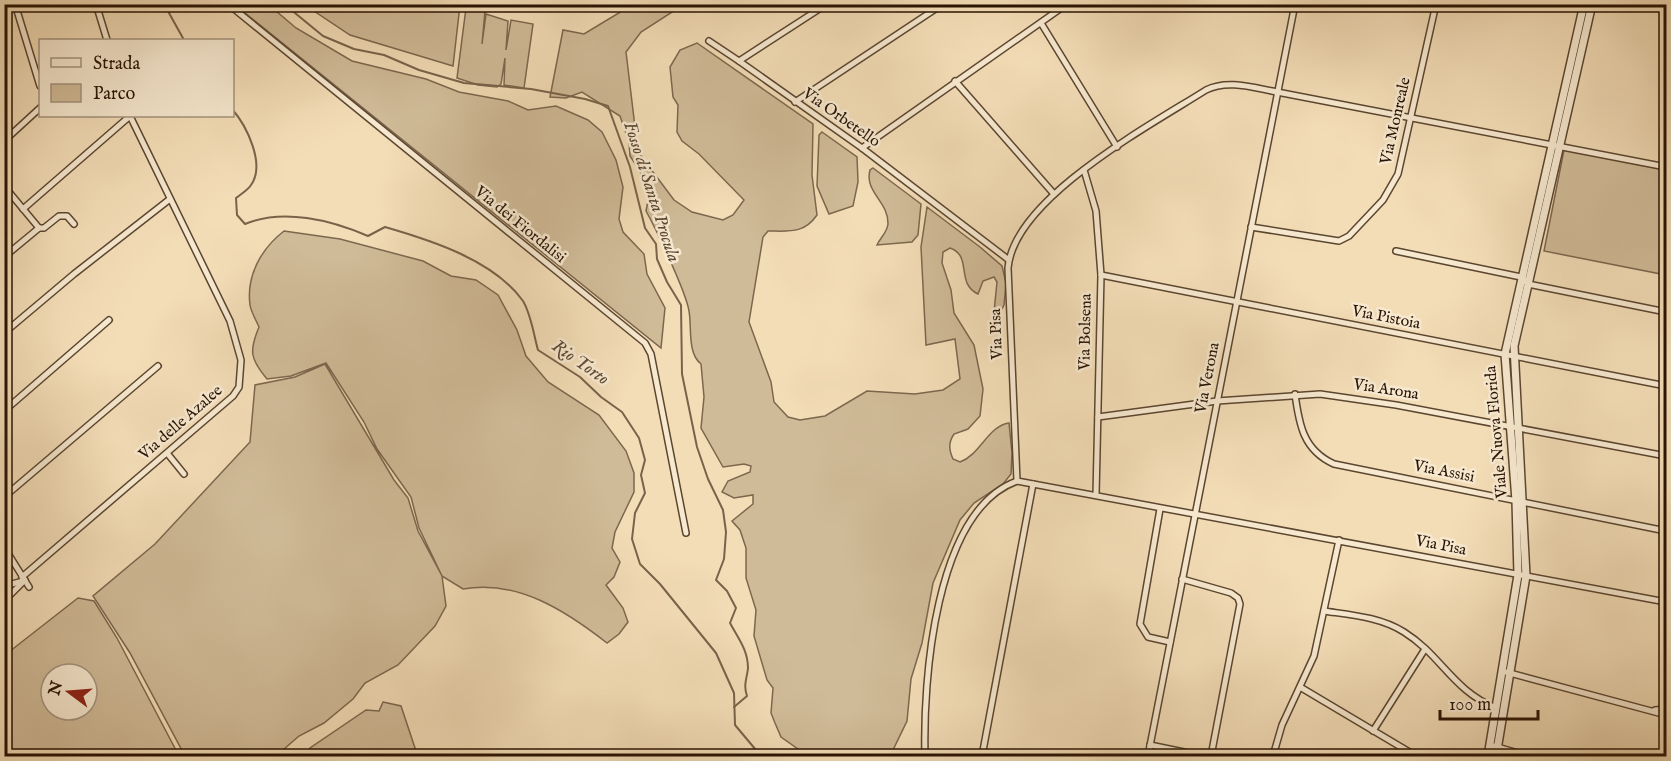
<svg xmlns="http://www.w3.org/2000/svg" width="1671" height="761" font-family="'IM FELL English',serif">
	<rect width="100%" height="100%" fill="#f3ddb7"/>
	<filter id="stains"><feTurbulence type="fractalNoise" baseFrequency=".00333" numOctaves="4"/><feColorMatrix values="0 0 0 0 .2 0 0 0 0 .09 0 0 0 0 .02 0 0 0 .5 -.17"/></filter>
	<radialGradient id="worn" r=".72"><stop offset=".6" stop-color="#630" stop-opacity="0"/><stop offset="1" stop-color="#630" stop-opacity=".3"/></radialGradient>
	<g fill="#d0bb98" stroke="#7c674e" stroke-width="1.5" fill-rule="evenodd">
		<polygon points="235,5 269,5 296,28 352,61 426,79 459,92 508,101 528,110 556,106 588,120 602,132 616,160 623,187 619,219 623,232 644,254 647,274 665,308 661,348"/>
		<polygon points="305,5 460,5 453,66 350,35"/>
		<path d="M634 5H683L641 32 626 52 638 152 674 200 692 212 723 220 733 215 744 200 699 154 682 141 677 132 678 105 673 97 670 67 680 50 697 43 813 124 812 175 817 215C804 234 789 231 768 231L763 237 749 322 771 382 774 402 788 417 800 420 825 416 867 391 915 394 943 390 960 379 955 339 926 345 921 247 927 207 980 247 1002 266 1006 283 1004 305 999 315 994 312 997 282 994 277 983 281 978 294C955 283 973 256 950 248L943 252 942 263 951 290 954 313 974 345 983 389 980 416 968 429 954 434C948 443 949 450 953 459L960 462C980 455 988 426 1009 423L1012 453 1011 474 1003 484 974 503 960 520 933 583 922 643 911 679 907 721 892 752 849 756H808L781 737 775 723 771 713 773 688 767 680 754 636 756 610 746 578V548L740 530 732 521 753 504V495L734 498 722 492 728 481 750 472 751 466 744 464 723 467 701 428 704 397 701 364C687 353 692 327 689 311 686 292 656 229 646 211L649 196 640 171 630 156 629 142 620 116 582 92 566 98 550 97 563 30 584 34 622 11 630 10Z"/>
		<polygon points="466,8 485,11 482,44 486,14 508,21 506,50 511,20 533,24 524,88 504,85 505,58 501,84 497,87 478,85 457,78"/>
		<polygon points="822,132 857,157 858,182 853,206 829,214 817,186 819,135"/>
		<polygon points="1564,150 1666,170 1666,275 1544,251"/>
		<path d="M873 168 921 204 918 235 912 242 877 245C880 238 887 233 888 224 889 202 864 192 870 170Z"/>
		<path d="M284 231 340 239 423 261 451 276 476 280 498 295 517 330 526 356 548 382 599 415 626 451 634 473V492L615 532 612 548 620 562 614 577 606 585 623 608 628 622 619 634 607 643C566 611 517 579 463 589L442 576 446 606 435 626 398 665 365 683 353 699 324 723 299 736 276 756H185L130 653 93 596 155 544 250 442 255 385 295 377 325 364 394 480 408 498 418 531 442 576 419 528 411 497 377 449 364 422 326 363 291 376 267 379C250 359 249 351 259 327 256 320 251 312 250 305 246 275 262 248 284 231Z"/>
		<path d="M78 598 94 601 117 638 179 756H5V655ZM51 674H87V710H51Z"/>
		<polygon points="383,702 401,706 417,754 414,756 307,756 310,748 366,710 379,711"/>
	</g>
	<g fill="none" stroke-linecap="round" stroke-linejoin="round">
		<g stroke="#78634a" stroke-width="2">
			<polyline points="164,4 184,40"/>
			<path d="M284 4 323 36 354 49 384 55 419 70 464 83 531 89 585 99 608 106 630 167 645 228 656 244 657 259 667 282 681 305 682 374 697 447 708 479 723 510 726 532 724 559 716 580 727 591 736 608 730 623C738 638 748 650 748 668 747 679 743 684 747 696L734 707"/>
			<path d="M232 109C246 125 266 164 251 185 248 190 241 194 236 198L237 215 245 224C283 208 331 220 368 236L385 227C430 240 494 260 523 301 531 314 534 336 538 350L580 377 601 397 622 412 639 438 645 460 641 475 645 493 635 513 632 539 640 564 660 584 716 653 734 693 735 725 761 756"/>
		</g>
		<g stroke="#5b4630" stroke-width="8">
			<g id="minor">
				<polyline points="15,4 40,86"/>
				<polyline points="96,4 107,40"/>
				<polyline points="228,4 645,343 651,354 686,533"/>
				<polyline points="827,4 739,61 862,148 1009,260"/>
				<polyline points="1041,23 1117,147"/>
				<polyline points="709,41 739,61"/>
				<polyline points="955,81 1054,194"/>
				<polyline points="795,102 943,4"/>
				<polyline points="4,141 40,108"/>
				<polyline points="862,148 1067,4"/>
				<path d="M1666 167 1277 92C1254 88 1228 79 1206 90 1151 125 1014 198 1008 268L1017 481 1666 602"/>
				<polyline points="1084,170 1096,211 1101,275 1096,495"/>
				<polyline points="4,186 39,228"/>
				<polyline points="23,209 130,116"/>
				<polyline points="1251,227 1339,241 1349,236 1383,200 1398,174 1436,4"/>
				<polyline points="1396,251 1521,277 1528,284 1666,312"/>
				<polyline points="4,257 39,228 44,228 59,216 67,216 74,224"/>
				<polyline points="1101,275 1666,386"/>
				<polyline points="4,333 74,274 170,199"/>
				<path d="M1295 394C1299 424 1303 450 1334 464L1666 531"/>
				<polyline points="4,411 109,320"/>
				<polyline points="1098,417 1217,401 1320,394 1396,405 1666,456"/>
				<polyline points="167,453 184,474"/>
				<polyline points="4,497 158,366"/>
				<polyline points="1160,509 1140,624 1148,637 1170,642"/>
				<polyline points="4,547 29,587"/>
				<polyline points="22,577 233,396 239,387 241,360 230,321 130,116"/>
				<polyline points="1182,579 1231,593 1238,598 1240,604 1211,756"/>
				<polyline points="4,586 23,581"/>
				<polyline points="4,601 25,580"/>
				<path d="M1324 611C1351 615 1380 617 1404 632 1441 655 1453 691 1496 708"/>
				<polyline points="1506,672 1666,715"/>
				<polyline points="1300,687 1416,756"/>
				<polyline points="1655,710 1666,709"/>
				<polyline points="1373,731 1425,649"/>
				<polyline points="1150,745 1203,756"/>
				<polyline points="1494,746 1528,756"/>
				<path d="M925 756C923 683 934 511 1017 481"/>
				<polyline points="982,756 1033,484"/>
				<polyline points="1148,756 1295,4"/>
				<polyline points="1273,756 1282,725 1314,656 1339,540"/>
			</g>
		</g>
		<g stroke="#5b4630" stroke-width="10">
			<g id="tertiary">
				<polyline points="1488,756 1518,575 1516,501 1505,354 1584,4"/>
				<polyline points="1496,756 1526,576 1514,346 1592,4"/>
			</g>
		</g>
		<use href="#minor" stroke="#f7e9d0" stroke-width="5"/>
		<use href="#tertiary" stroke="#f7e9d0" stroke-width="7"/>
	</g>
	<g text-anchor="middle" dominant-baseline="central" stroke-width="5" stroke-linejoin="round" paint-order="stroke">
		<g font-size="16" fill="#281303" stroke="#f7e9d0">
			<text transform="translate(841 118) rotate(35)">Via Orbetello</text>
			<text transform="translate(1396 121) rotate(-77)">Via Monreale</text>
			<text transform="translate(520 225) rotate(39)">Via dei Fiordalisi</text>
			<text transform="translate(1386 318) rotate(11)">Via Pistoia</text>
			<text transform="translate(1086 332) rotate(-89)">Via Bolsena</text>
			<text transform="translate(997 334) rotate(-92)">Via Pisa</text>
			<text transform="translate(1208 378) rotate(-79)">Via Verona</text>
			<text transform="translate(1386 390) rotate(9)">Via Arona</text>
			<text transform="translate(181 423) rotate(-41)">Via delle Azalee</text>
			<text transform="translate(1497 432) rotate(-95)">Viale Nuova Florida</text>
			<text transform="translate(1444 472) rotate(11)">Via Assisi</text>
			<text transform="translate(1441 546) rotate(11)">Via Pisa</text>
		</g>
		<g font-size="18" font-style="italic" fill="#5e4833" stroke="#f7e9d0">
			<text transform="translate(651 192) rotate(72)">Fosso di Santa Procula</text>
			<text transform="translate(580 363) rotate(35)">Rio Torto</text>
		</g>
	</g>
	<rect width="1671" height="761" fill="none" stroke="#f3ddb7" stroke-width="24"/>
	<rect x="6" y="6" width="1659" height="749" fill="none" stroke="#281303" stroke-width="3"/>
	<rect x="12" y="12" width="1647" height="737" fill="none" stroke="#281303" stroke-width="1.5"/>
	<rect x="39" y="39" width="195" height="78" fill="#f7e9d0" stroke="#a4937e" stroke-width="1.5"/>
	<rect x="51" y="58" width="30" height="9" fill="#f7e9d0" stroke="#a4937e" stroke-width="1.5"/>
	<text x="93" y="69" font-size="18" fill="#281303">Strada</text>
	<rect x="51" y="84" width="30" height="18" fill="#d0bb98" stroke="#a4937e" stroke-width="1.5"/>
	<text x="93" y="99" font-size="18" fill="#281303">Parco</text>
	<g transform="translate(69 692) rotate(286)"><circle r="28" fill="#f7e9d0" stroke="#a4937e" stroke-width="1.5"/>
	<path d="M0-4.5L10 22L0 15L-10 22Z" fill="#8f2418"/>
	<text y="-9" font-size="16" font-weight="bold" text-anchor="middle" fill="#281303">N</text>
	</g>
	<path d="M1440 710v9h98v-9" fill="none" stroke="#281303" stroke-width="3"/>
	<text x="1449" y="710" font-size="18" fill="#281303" stroke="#f7e9d0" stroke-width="4.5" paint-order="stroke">100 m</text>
	<rect width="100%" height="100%" filter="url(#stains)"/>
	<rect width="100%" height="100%" fill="url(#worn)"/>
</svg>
